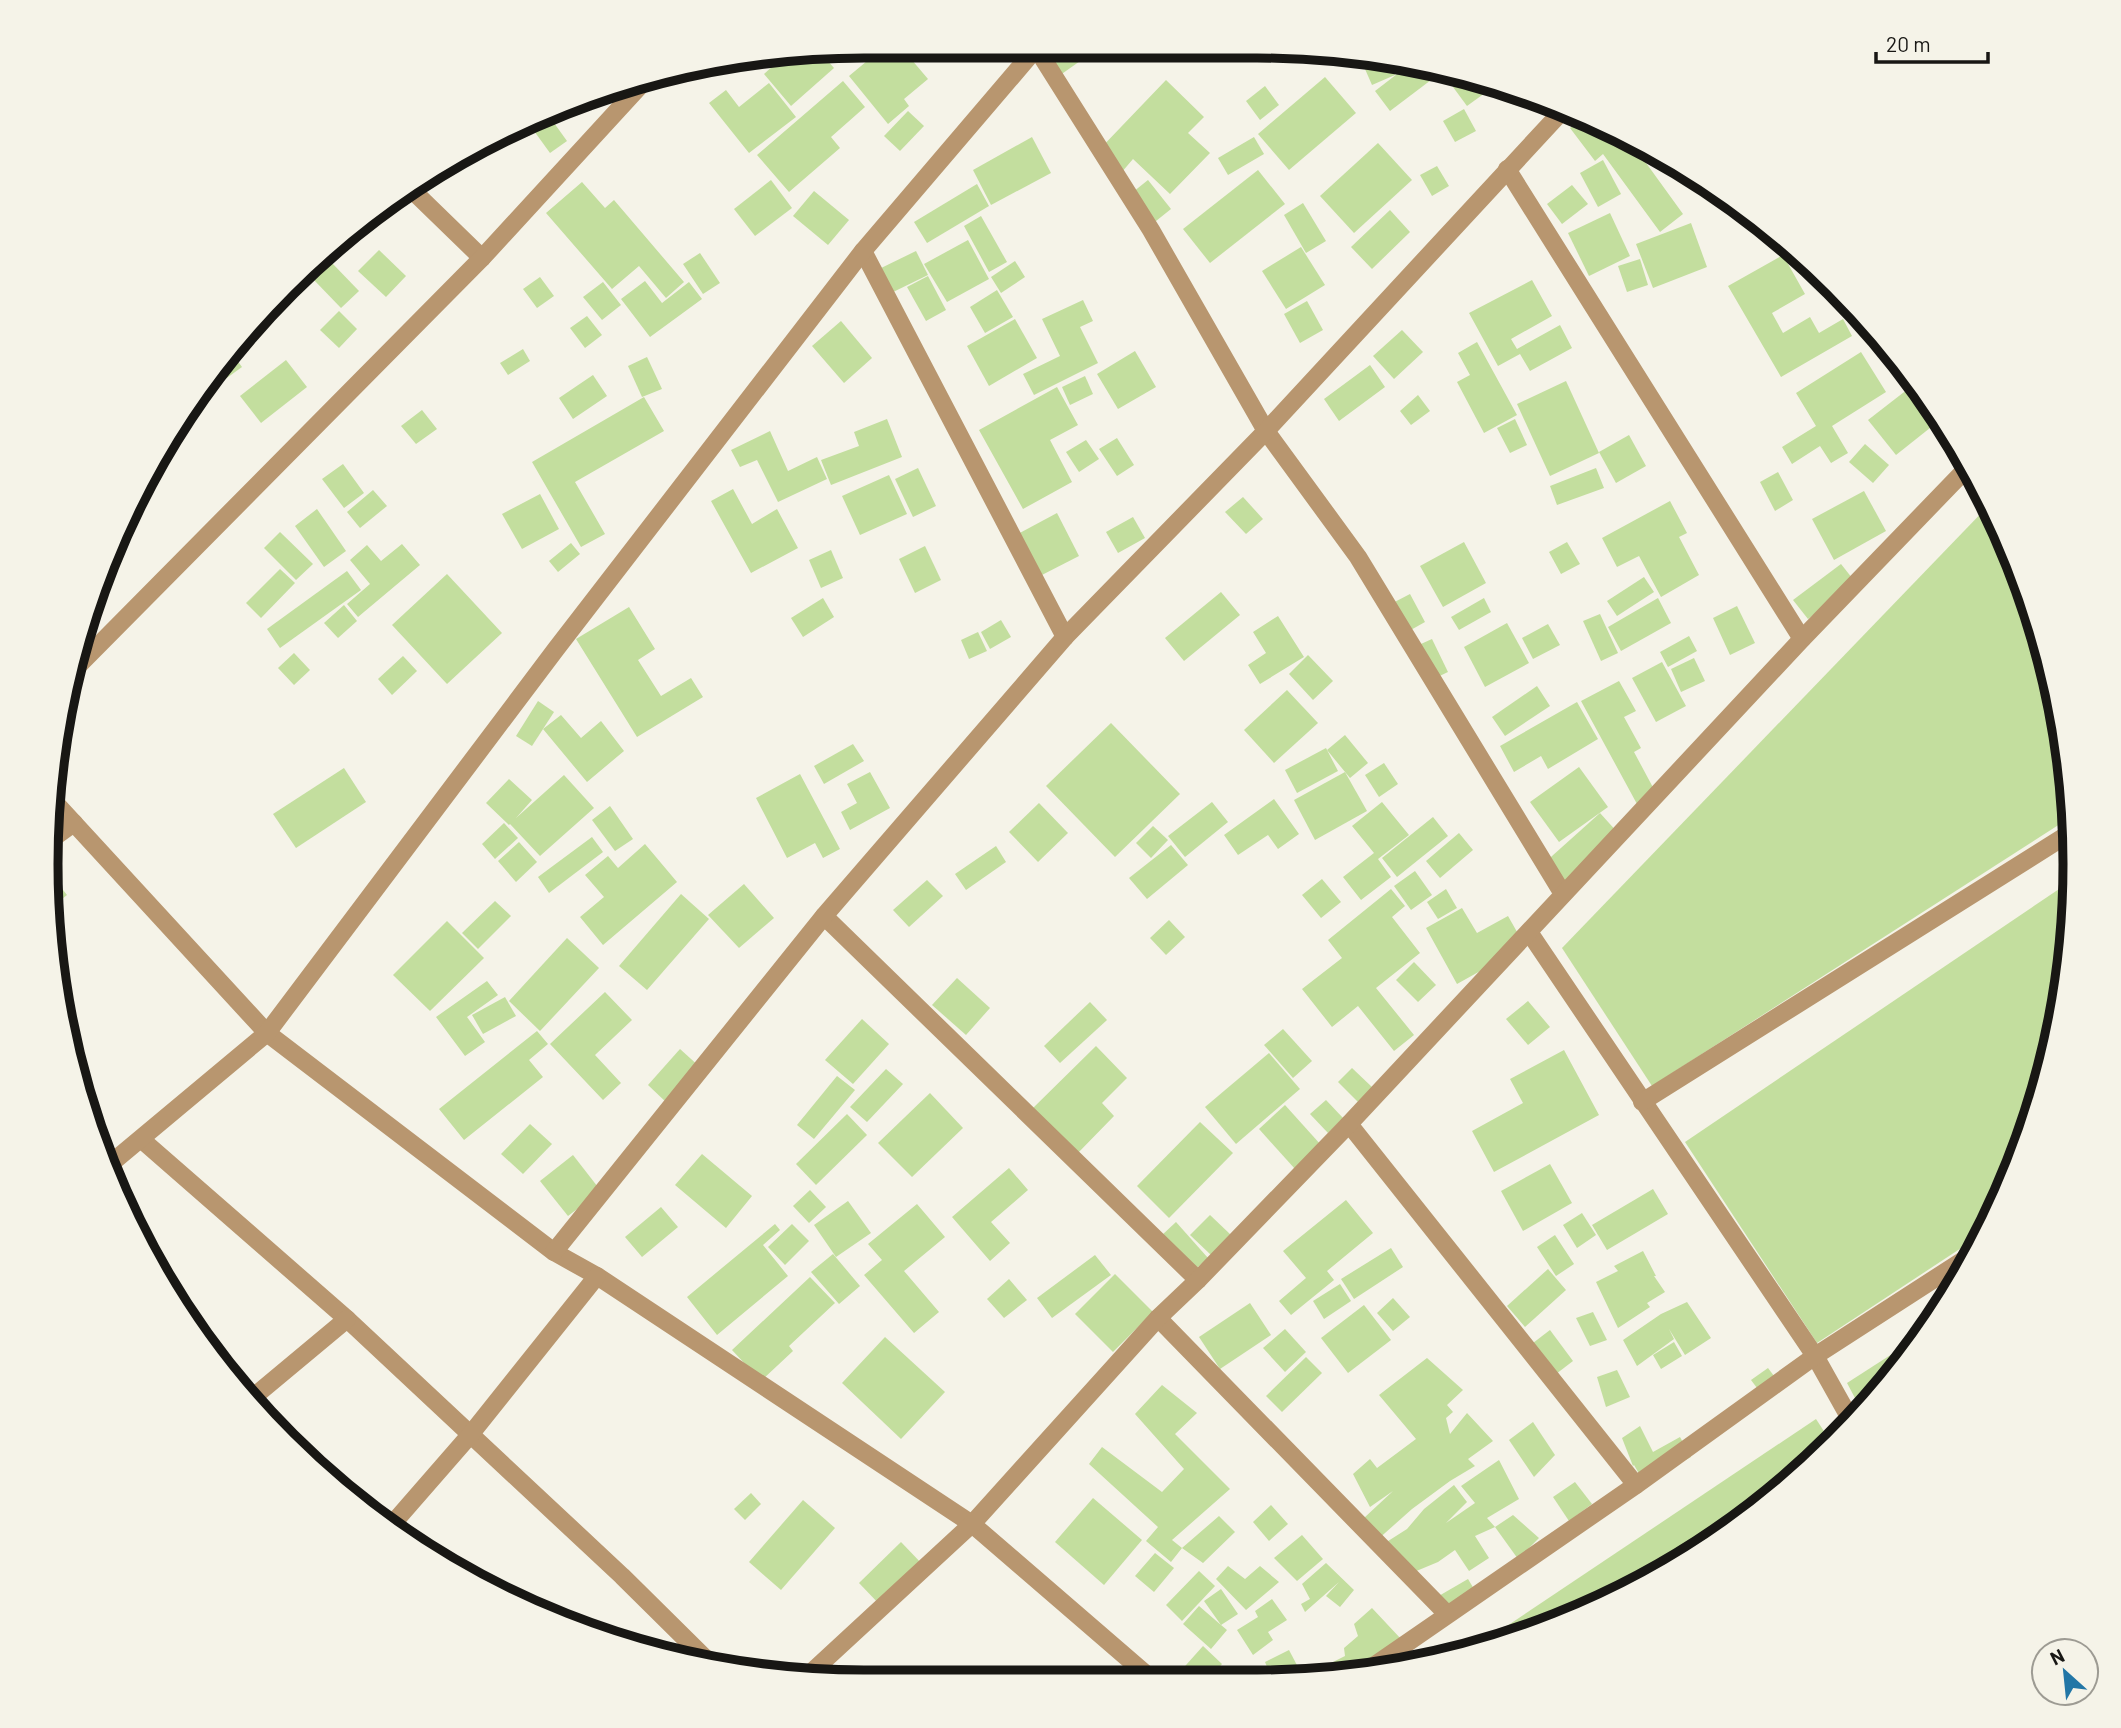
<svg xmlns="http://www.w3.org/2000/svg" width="2121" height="1728" font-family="Barlow,sans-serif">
	<rect width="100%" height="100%" fill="#f5f3e8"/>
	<g fill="#c3de9e">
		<polygon points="885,46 900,46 928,79 904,99 909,106 888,124 849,76"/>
		<polygon points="1070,46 1074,46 1083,59 1056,78 1046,63"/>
		<polygon points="1116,47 1141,47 1143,50 1127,62"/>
		<polygon points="819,51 834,68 791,106 764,74 784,56"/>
		<polygon points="1358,53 1387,57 1395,75 1372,85"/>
		<polygon points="1414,61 1418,61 1431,80 1390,111 1375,91"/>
		<polygon points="1439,68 1496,85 1467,106"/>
		<polygon points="1325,77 1356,113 1289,170 1258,134"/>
		<polygon points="1166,80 1204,117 1188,133 1210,153 1170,194 1133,159 1121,173 1098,151"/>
		<polygon points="843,81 865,107 831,137 840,148 789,192 757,155"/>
		<polygon points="769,83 796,117 749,153 709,103 726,90 739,107"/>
		<polygon points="1265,86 1279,105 1260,120 1246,101"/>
		<polygon points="1464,109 1476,131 1455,142 1443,121"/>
		<polygon points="908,111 924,126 900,151 884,136"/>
		<polygon points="549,116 567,141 550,153 529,124"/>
		<polygon points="1586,117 1628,138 1683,214 1660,232 1603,154 1595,161 1570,128"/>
		<polygon points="1032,137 1051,173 991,205 973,170"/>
		<polygon points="1254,137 1264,154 1228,175 1218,158"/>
		<polygon points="493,139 455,174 445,163 455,155"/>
		<polygon points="1378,143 1412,180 1354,233 1320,196"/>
		<polygon points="1603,160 1621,194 1598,207 1580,173"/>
		<polygon points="1437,166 1449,186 1432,196 1420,175"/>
		<polygon points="1258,170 1285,204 1210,263 1183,229"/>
		<polygon points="771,180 792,208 755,236 734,209"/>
		<polygon points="1148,180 1171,209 1151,225 1128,196"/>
		<polygon points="582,182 605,208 614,200 684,282 666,298 639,266 612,289 546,213"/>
		<polygon points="977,184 989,206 927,243 914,222"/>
		<polygon points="1572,185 1588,204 1562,224 1547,204"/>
		<polygon points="814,191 849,220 828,245 793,216"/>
		<polygon points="1303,203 1326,241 1306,253 1284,215"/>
		<polygon points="1390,210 1410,232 1372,269 1351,247"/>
		<polygon points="1610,213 1630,256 1589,276 1568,233"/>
		<polygon points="981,216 1007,262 989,272 964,226"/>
		<polygon points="1691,223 1707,267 1653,288 1636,244"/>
		<polygon points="968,240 989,279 947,302 924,264"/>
		<polygon points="1301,247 1325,285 1286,309 1262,271"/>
		<polygon points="379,250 406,276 386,297 358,271"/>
		<polygon points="916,251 928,275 887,295 875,271"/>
		<polygon points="1794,251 1796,252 1811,265 1798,272 1789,254"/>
		<polygon points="700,253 720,283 703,294 683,264"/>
		<polygon points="1783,255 1805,294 1772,313 1783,333 1810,317 1819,333 1843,319 1852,336 1781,377 1728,286"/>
		<polygon points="1640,259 1648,285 1627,292 1618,266"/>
		<polygon points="1015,261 1025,277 1001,293 991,277"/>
		<polygon points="331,262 359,291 341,308 313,279"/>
		<polygon points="928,276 946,310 926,321 907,287"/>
		<polygon points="540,277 554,296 537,308 523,289"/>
		<polygon points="1532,280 1552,316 1511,339 1517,349 1560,325 1572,348 1530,371 1520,354 1498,366 1469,313"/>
		<polygon points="645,281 662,303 689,282 702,299 650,337 621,299"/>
		<polygon points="603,282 621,305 602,320 583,297"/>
		<polygon points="997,290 1013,317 985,333 970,307"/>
		<polygon points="1083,300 1093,321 1080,327 1098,363 1034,395 1023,374 1060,356 1042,319"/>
		<polygon points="1307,301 1323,330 1300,343 1284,314"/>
		<polygon points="339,311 357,329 339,348 320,330"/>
		<polygon points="587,316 602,335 585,348 570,328"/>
		<polygon points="1015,319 1037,358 989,386 967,346"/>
		<polygon points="841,321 872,358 844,383 812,346"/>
		<polygon points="1402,330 1423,352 1394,379 1373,356"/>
		<polygon points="1477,342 1517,415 1484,433 1457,382 1470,375 1458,353"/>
		<polygon points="523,349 530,361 508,375 500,363"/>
		<polygon points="1135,351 1156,387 1118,409 1097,374"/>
		<polygon points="231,352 242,367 224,380 217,369"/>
		<polygon points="1861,352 1886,392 1832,426 1848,453 1831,463 1820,446 1792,464 1782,447 1816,426 1796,393"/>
		<polygon points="1895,353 1913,376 1909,380 1890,357"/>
		<polygon points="647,357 662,389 642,397 628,366"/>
		<polygon points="286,360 307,387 261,423 240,396"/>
		<polygon points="1370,365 1385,387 1339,421 1324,399"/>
		<polygon points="593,375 607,396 573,419 559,398"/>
		<polygon points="1085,376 1093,394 1070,405 1062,387"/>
		<polygon points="1566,381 1599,453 1550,476 1517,404"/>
		<polygon points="1917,382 1940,420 1896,455 1868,420"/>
		<polygon points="1057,387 1078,425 1050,440 1072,482 1023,509 979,430"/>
		<polygon points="201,388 207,396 190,409 187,405"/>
		<polygon points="1418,395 1430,411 1411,425 1400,411"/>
		<polygon points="644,397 664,431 575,482 605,534 581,547 532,462"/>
		<polygon points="422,410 437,429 416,444 401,426"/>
		<polygon points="887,419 902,457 831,485 821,460 859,446 854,432"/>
		<polygon points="1515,419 1527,445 1510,453 1497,428"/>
		<polygon points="770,431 788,471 817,457 827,479 778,502 757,460 740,467 731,450"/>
		<polygon points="1629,435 1646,466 1616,483 1599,452"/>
		<polygon points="1117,438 1134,465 1117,476 1099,449"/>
		<polygon points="1086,440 1099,459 1079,472 1066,452"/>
		<polygon points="1865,444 1889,465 1873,483 1849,462"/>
		<polygon points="343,464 364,493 344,508 322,479"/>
		<polygon points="918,468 936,506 913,517 895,479"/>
		<polygon points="1596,468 1604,488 1557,505 1550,486"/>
		<polygon points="1778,472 1793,500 1775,511 1760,482"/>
		<polygon points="889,475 907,514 860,535 842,496"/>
		<polygon points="733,489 752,524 777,509 798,548 751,573 711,501"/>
		<polygon points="373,490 387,506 360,528 347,512"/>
		<polygon points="1864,491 1886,531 1834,560 1812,519"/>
		<polygon points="540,494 559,529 522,549 502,514"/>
		<polygon points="1243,497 1263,519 1246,534 1225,512"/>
		<polygon points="1670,501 1687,533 1679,537 1699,575 1661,597 1639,556 1617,567 1602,538"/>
		<polygon points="1991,503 2048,653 2074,815 1652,1086 1562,948"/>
		<polygon points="317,509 346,551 324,567 295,526"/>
		<polygon points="1057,513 1079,556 1038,577 1016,535"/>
		<polygon points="1133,517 1145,538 1118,553 1106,532"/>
		<polygon points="280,532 313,564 296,580 264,548"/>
		<polygon points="1464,542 1486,583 1443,607 1420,566"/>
		<polygon points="1567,542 1580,564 1561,574 1549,552"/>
		<polygon points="571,543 580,554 558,572 549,561"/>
		<polygon points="402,544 420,565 358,617 347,604 370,584 350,560 367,545 381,561"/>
		<polygon points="925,546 941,580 915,593 899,559"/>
		<polygon points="831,550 843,578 821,588 809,560"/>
		<polygon points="1841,564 1856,583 1808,619 1793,600"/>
		<polygon points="280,569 295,583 261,618 246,603"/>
		<polygon points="347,571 361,590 280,648 267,629"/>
		<polygon points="447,574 502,633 447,684 392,625"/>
		<polygon points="1644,577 1654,592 1617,616 1607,601"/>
		<polygon points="1221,592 1240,615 1184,661 1165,638"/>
		<polygon points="1410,594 1425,622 1400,636 1385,607"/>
		<polygon points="823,598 834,617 803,637 791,618"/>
		<polygon points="1484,598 1491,612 1459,630 1451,617"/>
		<polygon points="1658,598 1671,623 1621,651 1608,627"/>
		<polygon points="344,605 357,621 338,638 324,623"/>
		<polygon points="1737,606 1755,643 1730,655 1713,618"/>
		<polygon points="629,607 655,649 638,660 661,696 691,678 703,697 637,737 576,639"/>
		<polygon points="1600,614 1618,653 1601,661 1583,621"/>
		<polygon points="1278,616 1304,657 1260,684 1248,665 1266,653 1253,632"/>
		<polygon points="1001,620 1011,637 990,649 981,632"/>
		<polygon points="1507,623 1529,663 1485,687 1464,647"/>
		<polygon points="1548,624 1560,645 1533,659 1522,638"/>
		<polygon points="978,632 987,651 969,659 961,640"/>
		<polygon points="1689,636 1697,651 1668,667 1660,652"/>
		<polygon points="1432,639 1448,672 1427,682 1412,648"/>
		<polygon points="294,653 310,670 294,685 278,668"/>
		<polygon points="1308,655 1333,681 1313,700 1289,674"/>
		<polygon points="403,656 417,671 392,695 378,679"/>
		<polygon points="1694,658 1705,681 1681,692 1671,669"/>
		<polygon points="1662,662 1686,706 1656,722 1632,678"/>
		<polygon points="1619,681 1636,711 1624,717 1641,748 1634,752 1656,793 1637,804 1581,701"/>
		<polygon points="1537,686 1550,706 1505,736 1492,717"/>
		<polygon points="1287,690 1318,723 1274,763 1244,730"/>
		<polygon points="538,701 554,712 532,746 516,736"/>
		<polygon points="1577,702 1598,739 1548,769 1541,756 1514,772 1500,746"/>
		<polygon points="561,715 581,738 601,721 624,751 587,782 543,729"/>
		<polygon points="1111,723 1180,794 1115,857 1046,786"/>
		<polygon points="1345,735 1368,763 1350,778 1327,750"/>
		<polygon points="853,744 864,761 824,784 814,766"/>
		<polygon points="1326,748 1338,771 1297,793 1285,770"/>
		<polygon points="1384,763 1398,784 1379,797 1365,775"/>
		<polygon points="1579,767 1608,807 1559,842 1530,802"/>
		<polygon points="344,768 366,802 296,848 273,814"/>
		<polygon points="870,772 890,808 850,830 841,812 857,803 847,784"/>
		<polygon points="1345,772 1367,811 1315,840 1294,800"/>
		<polygon points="800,774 840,849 823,858 815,843 787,858 756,798"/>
		<polygon points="564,775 594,808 540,856 510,824 509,825 486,803 509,779 532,800 516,818"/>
		<polygon points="1274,799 1299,834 1278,849 1268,835 1238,855 1224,835"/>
		<polygon points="1212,802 1228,822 1185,857 1168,836"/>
		<polygon points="1382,802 1409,835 1378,859 1391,877 1361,900 1343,877 1374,853 1352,826"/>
		<polygon points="1039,803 1068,833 1038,862 1009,832"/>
		<polygon points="610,806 633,839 615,851 592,820"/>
		<polygon points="1600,813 1618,833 1560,885 1542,865"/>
		<polygon points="1433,817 1448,836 1397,877 1382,858"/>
		<polygon points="504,823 518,838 495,859 482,844"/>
		<polygon points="1153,826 1168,840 1151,858 1136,843"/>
		<polygon points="1459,833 1473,850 1440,878 1426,861"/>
		<polygon points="592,837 603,852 549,893 538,877"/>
		<polygon points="519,842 537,862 516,882 498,861"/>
		<polygon points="645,844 677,882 603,945 580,917 604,897 585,875 608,856 618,868"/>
		<polygon points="1171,845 1188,865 1147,899 1129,878"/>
		<polygon points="996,846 1006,862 966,890 955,874"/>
		<polygon points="1415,871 1432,895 1411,910 1394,886"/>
		<polygon points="52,876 67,895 53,906"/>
		<polygon points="1322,879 1341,902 1321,918 1302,895"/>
		<polygon points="927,880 943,896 909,927 893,910"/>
		<polygon points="2071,881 2068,971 2032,1127 1984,1233 1817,1343 1685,1142"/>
		<polygon points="744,884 774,918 739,948 708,915"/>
		<polygon points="1391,889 1405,906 1392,917 1420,953 1376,988 1414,1035 1394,1051 1358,1006 1332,1027 1302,989 1342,958 1328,940"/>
		<polygon points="1446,889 1457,908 1438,919 1427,902"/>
		<polygon points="681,894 709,919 647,990 619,966"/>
		<polygon points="495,901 511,916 478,949 462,933"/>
		<polygon points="1462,908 1477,933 1508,916 1525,946 1457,984 1426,928"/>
		<polygon points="1169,920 1185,937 1166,955 1150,938"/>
		<polygon points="447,921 484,958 430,1011 393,975"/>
		<polygon points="567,938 599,968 540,1031 509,1001"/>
		<polygon points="1414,962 1436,985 1418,1002 1396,980"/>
		<polygon points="957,978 990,1008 966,1035 932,1005"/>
		<polygon points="487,981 498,995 467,1017 485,1042 465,1056 436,1017"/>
		<polygon points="605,992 632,1020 595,1055 621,1083 603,1100 550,1044"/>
		<polygon points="505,997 516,1016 483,1034 472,1015"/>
		<polygon points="1528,1001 1550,1027 1528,1045 1506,1019"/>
		<polygon points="1090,1002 1107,1020 1060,1063 1044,1046"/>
		<polygon points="862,1019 889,1044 853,1084 825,1060"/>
		<polygon points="1283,1029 1312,1061 1293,1078 1264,1045"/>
		<polygon points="537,1031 548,1044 529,1060 543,1077 464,1140 439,1109"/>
		<polygon points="1096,1046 1127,1078 1102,1103 1114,1116 1076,1155 1031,1110"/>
		<polygon points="680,1049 701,1068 668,1104 648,1085"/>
		<polygon points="1564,1050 1599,1115 1494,1172 1472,1131 1523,1103 1510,1079"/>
		<polygon points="1269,1053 1300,1089 1236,1144 1205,1107"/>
		<polygon points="1352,1068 1373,1088 1359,1103 1338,1082"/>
		<polygon points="886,1069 903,1084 867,1122 850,1107"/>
		<polygon points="837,1076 855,1090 814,1139 797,1125"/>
		<polygon points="930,1093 963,1128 912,1177 878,1143"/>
		<polygon points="1326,1100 1343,1118 1328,1133 1310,1114"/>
		<polygon points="1285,1105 1321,1145 1295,1169 1259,1129"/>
		<polygon points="847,1114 867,1135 816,1185 796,1164"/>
		<polygon points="1200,1122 1233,1153 1169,1218 1137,1186"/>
		<polygon points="530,1124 552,1144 523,1174 501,1154"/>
		<polygon points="702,1154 752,1196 726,1228 675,1185"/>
		<polygon points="573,1155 601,1191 568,1216 540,1181"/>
		<polygon points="1550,1164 1572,1203 1523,1231 1501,1191"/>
		<polygon points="1009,1168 1028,1190 991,1222 1010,1243 990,1261 952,1217"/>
		<polygon points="1653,1189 1668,1214 1607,1250 1592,1225"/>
		<polygon points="810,1190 826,1207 809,1223 793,1206"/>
		<polygon points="1346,1200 1373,1233 1327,1271 1334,1280 1291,1315 1279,1301 1306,1278 1283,1251"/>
		<polygon points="848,1201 871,1233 836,1257 814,1225"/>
		<polygon points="917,1204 945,1237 904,1271 939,1312 914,1333 864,1275 882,1260 868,1244"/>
		<polygon points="661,1207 678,1227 642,1257 625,1237"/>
		<polygon points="1582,1213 1596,1235 1577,1248 1563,1225"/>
		<polygon points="1210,1215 1231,1235 1211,1255 1190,1235"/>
		<polygon points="1176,1222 1208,1258 1192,1272 1161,1236"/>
		<polygon points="775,1224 780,1230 763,1245 788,1276 717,1335 687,1297"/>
		<polygon points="792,1224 809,1241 785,1265 768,1247"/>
		<polygon points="1555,1235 1574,1264 1556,1276 1537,1247"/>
		<polygon points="1391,1248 1403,1267 1354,1299 1341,1279"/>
		<polygon points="1643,1251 1656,1276 1654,1276 1665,1292 1647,1303 1650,1307 1618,1328 1596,1282 1618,1271 1614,1266"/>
		<polygon points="833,1254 860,1286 839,1304 811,1272"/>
		<polygon points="1095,1255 1111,1275 1052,1318 1037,1298"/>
		<polygon points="1548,1269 1566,1290 1525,1327 1507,1306"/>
		<polygon points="1115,1274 1153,1312 1113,1352 1075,1314"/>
		<polygon points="810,1277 835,1303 789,1346 793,1351 761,1381 732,1350"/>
		<polygon points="1009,1279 1027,1300 1004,1318 987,1299"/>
		<polygon points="1340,1284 1351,1301 1324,1319 1313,1301"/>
		<polygon points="1393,1298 1410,1317 1393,1331 1377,1313"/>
		<polygon points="1687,1302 1711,1338 1685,1355 1669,1329 1674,1339 1637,1366 1623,1340 1661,1314"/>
		<polygon points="1250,1303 1271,1335 1220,1369 1199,1337"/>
		<polygon points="1364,1305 1391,1340 1348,1373 1321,1338"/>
		<polygon points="1593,1312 1607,1340 1590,1346 1576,1318"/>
		<polygon points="1285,1329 1306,1352 1285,1372 1263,1348"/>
		<polygon points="1550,1330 1573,1361 1556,1374 1533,1343"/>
		<polygon points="1920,1336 1872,1404 1863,1413 1847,1383"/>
		<polygon points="885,1337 945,1392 901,1439 842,1383"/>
		<polygon points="1674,1342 1682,1356 1661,1369 1653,1355"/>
		<polygon points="1306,1357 1322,1373 1282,1412 1266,1396"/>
		<polygon points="1427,1358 1463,1390 1447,1405 1453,1412 1446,1418 1450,1434 1467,1413 1493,1441 1468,1459 1475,1466 1450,1481 1412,1509 1376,1541 1364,1518 1393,1491 1370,1507 1353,1474 1370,1459 1377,1468 1416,1439 1379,1395"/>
		<polygon points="1768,1368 1783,1388 1766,1400 1751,1380"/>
		<polygon points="1617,1370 1630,1397 1606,1407 1597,1377"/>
		<polygon points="1162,1385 1197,1413 1175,1434 1230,1489 1172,1540 1182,1548 1219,1516 1235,1532 1203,1563 1182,1548 1171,1562 1146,1541 1158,1527 1089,1464 1102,1447 1162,1492 1184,1469 1135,1414"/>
		<polygon points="1816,1419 1831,1442 1755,1514 1619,1598 1462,1656"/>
		<polygon points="1533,1422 1555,1455 1534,1477 1509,1440"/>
		<polygon points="1640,1426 1653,1452 1680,1437 1691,1457 1644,1482 1634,1465 1633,1466 1622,1438"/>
		<polygon points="1499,1460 1519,1499 1487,1518 1495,1527 1513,1515 1539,1538 1518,1559 1495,1527 1475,1536 1489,1558 1469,1571 1455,1550 1438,1562 1414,1572 1385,1543 1407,1529 1424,1509 1454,1485 1467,1502 1446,1523 1475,1503 1461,1486"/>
		<polygon points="1575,1482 1592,1504 1569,1521 1553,1497"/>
		<polygon points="751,1493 761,1504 745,1520 734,1509"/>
		<polygon points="1093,1498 1142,1540 1104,1585 1055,1542"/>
		<polygon points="803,1500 835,1528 781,1590 749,1562"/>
		<polygon points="1271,1505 1288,1524 1269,1541 1253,1522"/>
		<polygon points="1302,1535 1323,1559 1297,1581 1274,1558"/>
		<polygon points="901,1542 924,1566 882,1607 859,1583"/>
		<polygon points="1155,1553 1174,1568 1154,1592 1135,1576"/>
		<polygon points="1326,1563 1354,1590 1340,1607 1326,1596 1339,1582 1305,1612 1301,1604 1310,1599 1302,1584"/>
		<polygon points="1228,1566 1245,1579 1260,1566 1279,1582 1246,1610 1216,1579"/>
		<polygon points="1199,1571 1215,1586 1182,1621 1166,1605"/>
		<polygon points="1468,1579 1477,1594 1447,1612 1437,1597"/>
		<polygon points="1221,1589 1238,1614 1221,1625 1227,1630 1211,1649 1183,1624 1199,1606 1221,1625 1204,1601"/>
		<polygon points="1272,1599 1287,1620 1268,1632 1273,1640 1253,1655 1237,1630 1258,1617 1255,1611"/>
		<polygon points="1372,1608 1401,1639 1352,1674 1335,1677 1329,1664 1345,1656 1344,1648 1358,1636 1354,1624"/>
		<polygon points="1203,1646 1222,1664 1207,1681 1185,1681 1178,1674"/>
		<polygon points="1289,1650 1299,1669 1277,1681 1273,1681 1265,1662"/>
	</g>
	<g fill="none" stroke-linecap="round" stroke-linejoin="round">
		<g stroke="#b8966f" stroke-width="18">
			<polyline points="1035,46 1151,230 1266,431 1358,557 1563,894"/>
			<polyline points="1507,169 1802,639"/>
			<polyline points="411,189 482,258"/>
			<polyline points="863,251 1065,637"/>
			<polyline points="76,668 482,258 651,74"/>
			<polyline points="50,797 267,1033 554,1252 597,1276 972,1524 1154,1681"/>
			<polyline points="49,841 74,823"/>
			<polyline points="824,916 1198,1280"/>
			<polyline points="1529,932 1815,1356 1852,1422"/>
			<polyline points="1642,1102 2073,831"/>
			<polyline points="1349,1124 1636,1485"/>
			<polyline points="142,1140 347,1319 622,1576 712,1665"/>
			<polyline points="109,1165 267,1033 556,649 863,251 1038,46"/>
			<polyline points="554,1252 824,916 1065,637 1266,431 1566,107"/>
			<polyline points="1158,1318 1447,1614"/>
			<polyline points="251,1399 347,1319"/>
			<polyline points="389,1528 470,1435 597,1276"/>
			<polyline points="1365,1672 1636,1485 1815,1356 1976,1252"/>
			<polyline points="803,1680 972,1524 1158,1318 1198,1280 1349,1124 1802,639 1969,466"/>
		</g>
	</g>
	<path d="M0 0H2121V1728H0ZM864 58H1257A806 806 0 0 1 2063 864V864A806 806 0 0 1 1257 1670H864A806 806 0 0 1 58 864V864A806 806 0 0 1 864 58Z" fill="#f5f3e8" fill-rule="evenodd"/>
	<path fill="none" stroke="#181714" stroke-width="9" d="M864 58H1257A806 806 0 0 1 2063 864V864A806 806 0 0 1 1257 1670H864A806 806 0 0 1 58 864V864A806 806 0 0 1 864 58Z"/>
	<g transform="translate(2065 1672) rotate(333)"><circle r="33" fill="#f5f3e8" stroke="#9d9b93" stroke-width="2"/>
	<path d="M0-5L12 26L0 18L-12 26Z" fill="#2276a6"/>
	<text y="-10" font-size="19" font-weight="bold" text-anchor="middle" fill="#181714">N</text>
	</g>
	<path d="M1876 52v10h112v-10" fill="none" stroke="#181714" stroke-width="3.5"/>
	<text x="1886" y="52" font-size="21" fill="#181714" stroke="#f5f3e8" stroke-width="5" paint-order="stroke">20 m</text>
</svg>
